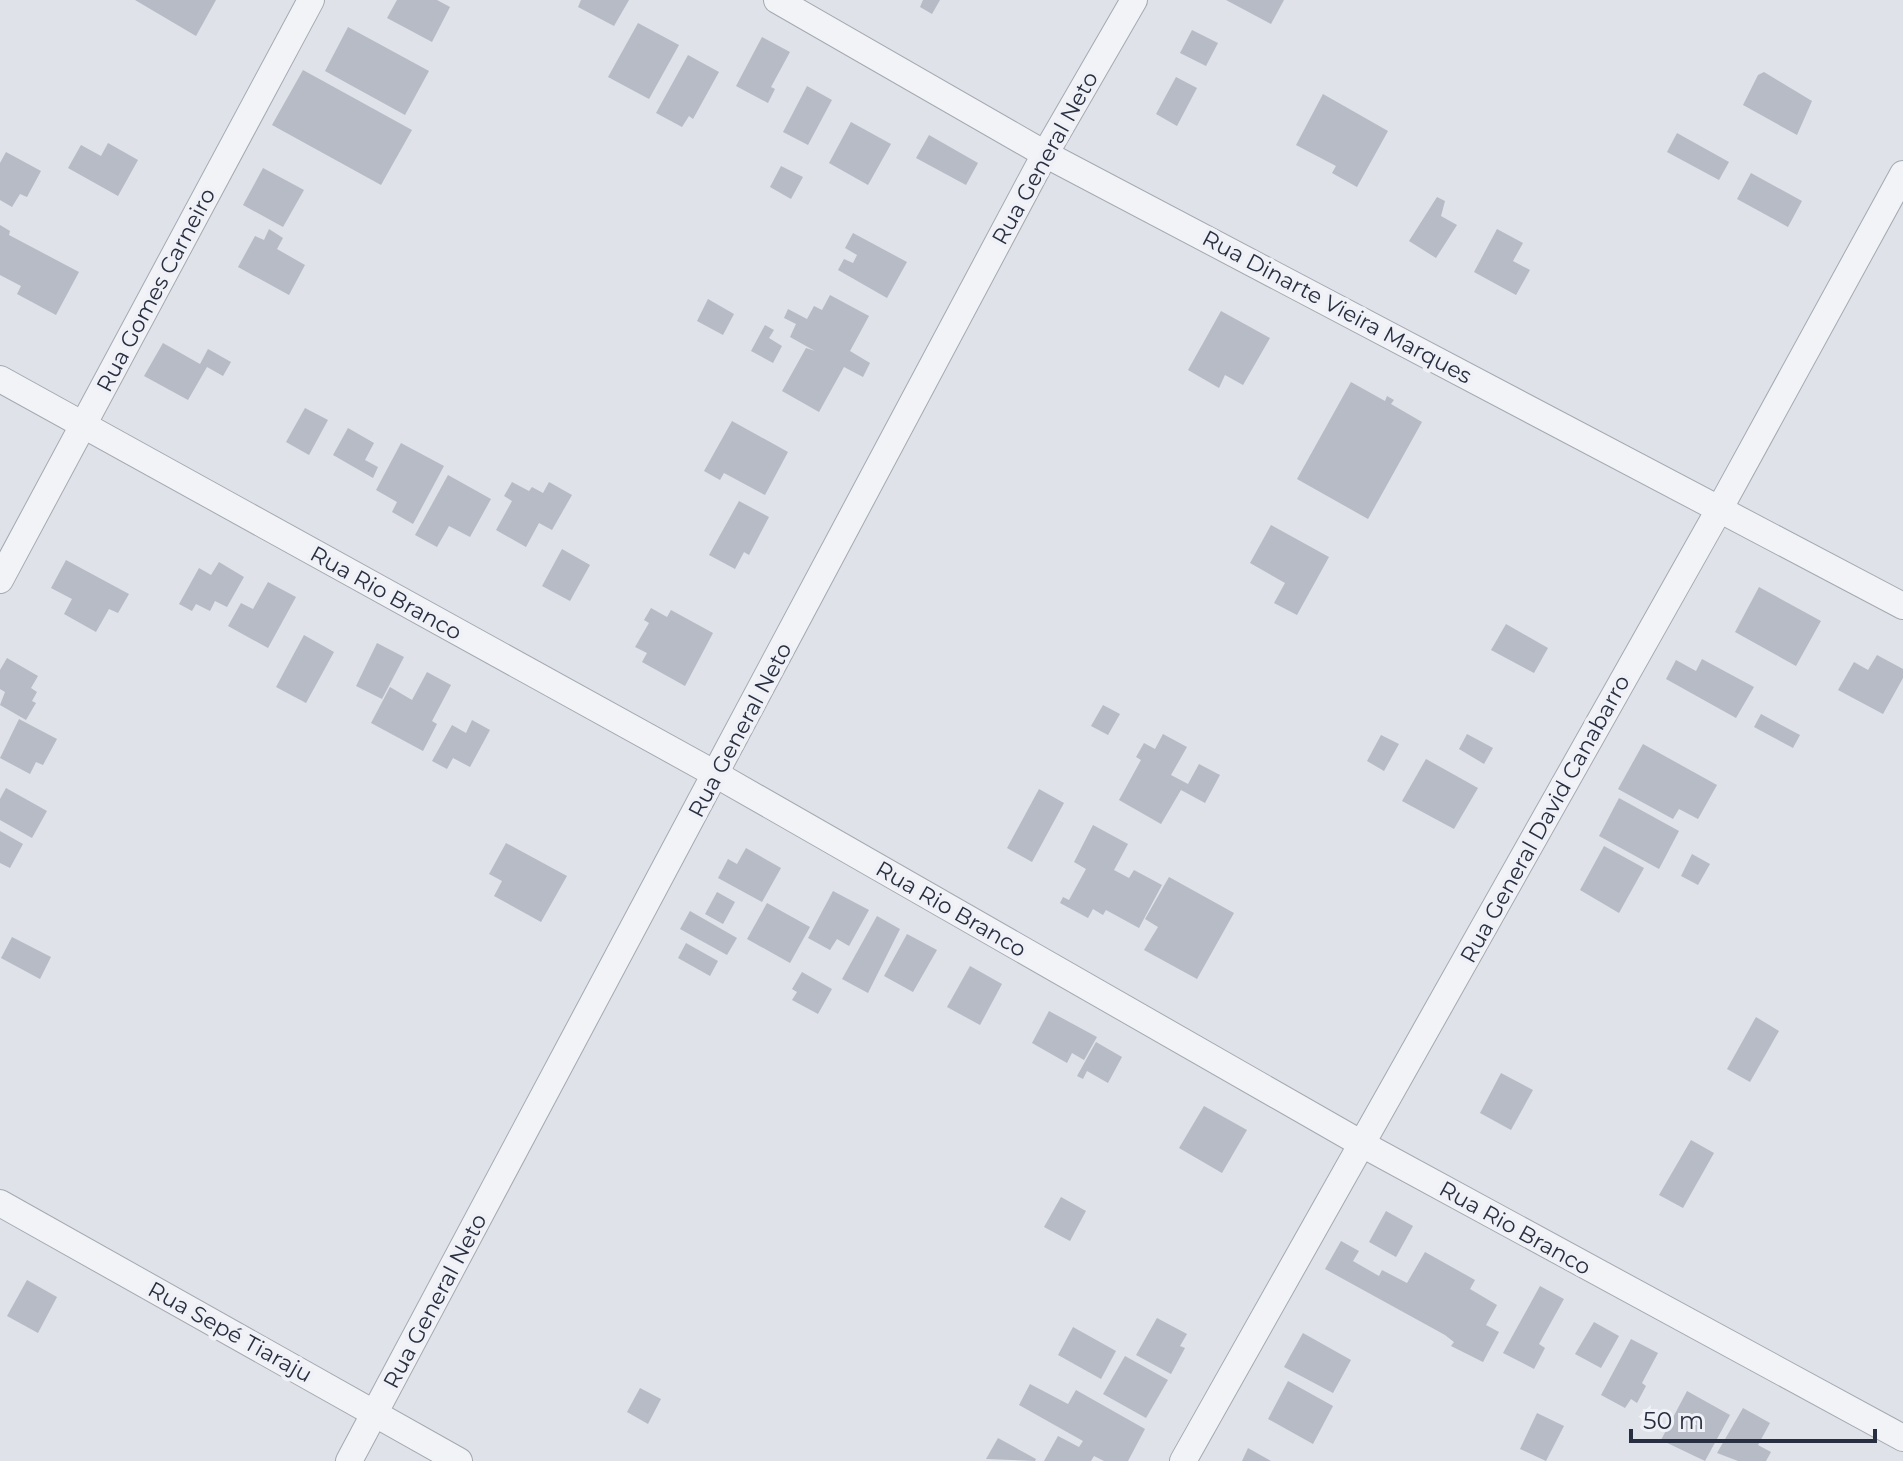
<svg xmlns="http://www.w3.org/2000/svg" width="1903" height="1461" font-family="Montserrat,sans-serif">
	<rect width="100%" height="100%" fill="#dfe2e8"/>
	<g fill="#b6bbc5">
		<polygon points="135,0 216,0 196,36"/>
		<polygon points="397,0 437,0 450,7 432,42 387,18"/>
		<polygon points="581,0 629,0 614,26 578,7"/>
		<polygon points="923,0 940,0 932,14 920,7"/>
		<polygon points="1226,0 1284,0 1271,24"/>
		<polygon points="638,23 679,45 649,99 608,77"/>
		<polygon points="348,27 429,71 405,115 325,71"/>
		<polygon points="1192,30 1218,43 1206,66 1180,53"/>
		<polygon points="762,37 790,52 771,87 775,89 768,103 736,86"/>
		<polygon points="688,55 719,72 693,119 689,116 682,127 656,113"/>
		<polygon points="303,70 412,130 381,185 272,125"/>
		<polygon points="1764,72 1812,101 1797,135 1743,105 1758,75"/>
		<polygon points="1176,77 1197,88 1177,126 1156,114"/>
		<polygon points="807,86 832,100 808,145 783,132"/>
		<polygon points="1323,94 1388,131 1357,187 1332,173 1336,166 1296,145"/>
		<polygon points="851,122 891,144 868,185 829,163"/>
		<polygon points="1677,133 1729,162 1719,180 1667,152"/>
		<polygon points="929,135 978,163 966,185 916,158"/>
		<polygon points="108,143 138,160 118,196 68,168 81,145 101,156"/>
		<polygon points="6,152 41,171 27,197 20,194 12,207 0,200 0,163"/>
		<polygon points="781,166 803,177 791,199 770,187"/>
		<polygon points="263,168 304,190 283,227 243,205"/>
		<polygon points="1751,173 1802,201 1788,227 1737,199"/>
		<polygon points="1437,197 1445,201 1441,216 1457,225 1436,258 1409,241"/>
		<polygon points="0,225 10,231 9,235 79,272 56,315 17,294 21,286 0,275"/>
		<polygon points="269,229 283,238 277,249 305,265 289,295 238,267 255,236 264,240"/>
		<polygon points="1497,229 1523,243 1513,261 1530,270 1516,295 1474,272"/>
		<polygon points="853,233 907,262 887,298 838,270 844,259 853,263 857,255 845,248"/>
		<polygon points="830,295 869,316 850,351 870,363 863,377 844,367 819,412 782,391 806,348 815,351 790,337 796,324 784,318 788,309 807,319 814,306 822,310"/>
		<polygon points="708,299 734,314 723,335 697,321"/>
		<polygon points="1221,311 1270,338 1243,385 1225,375 1219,388 1188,370"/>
		<polygon points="765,325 774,330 769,338 782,346 773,363 751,351"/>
		<polygon points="163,343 200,364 208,349 231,362 223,376 207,367 188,400 144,376"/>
		<polygon points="1351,382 1385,401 1387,396 1394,400 1391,404 1422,422 1368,519 1297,479"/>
		<polygon points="305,408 328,420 309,455 286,442"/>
		<polygon points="732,421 788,452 765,495 724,473 720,480 704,471"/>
		<polygon points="348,428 374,443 365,460 378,467 373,478 333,455"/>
		<polygon points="401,443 444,466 413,524 392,512 397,502 376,490"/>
		<polygon points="448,475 491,499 470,537 449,526 437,547 415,535"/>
		<polygon points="512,482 529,491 532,487 543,493 549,482 572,495 552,530 539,523 526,547 496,530 512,501 504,496"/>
		<polygon points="739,501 769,517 749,555 744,552 735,569 709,555"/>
		<polygon points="1271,525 1329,557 1297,615 1274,603 1285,583 1250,563"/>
		<polygon points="562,549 590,565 570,601 542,586"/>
		<polygon points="66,560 129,594 118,613 109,609 96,632 64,614 72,599 51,588"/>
		<polygon points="219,562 244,577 227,607 215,601 210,611 196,604 192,611 179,604 199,568 211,575"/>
		<polygon points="268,582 296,597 268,648 228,626 241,603 253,609"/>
		<polygon points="1759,587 1821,621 1796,666 1735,632"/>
		<polygon points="651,608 667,617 671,610 713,633 685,686 642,662 647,653 635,647 649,623 644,620"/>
		<polygon points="1506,624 1548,648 1534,673 1491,650"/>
		<polygon points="304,635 334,652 306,703 276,687"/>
		<polygon points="377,643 404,657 382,699 356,686"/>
		<polygon points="1877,655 1903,669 1903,678 1883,714 1838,690 1854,662 1868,670"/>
		<polygon points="7,658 38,676 31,688 37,692 32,701 36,703 26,720 0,705 5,692 0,689 0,670"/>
		<polygon points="1702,659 1754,687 1736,718 1666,679 1676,660 1696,671"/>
		<polygon points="427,672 451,685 432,721 437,724 423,751 371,723 390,687 412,700"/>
		<polygon points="1103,705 1120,714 1108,735 1091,726"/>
		<polygon points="1761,714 1800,735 1793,748 1754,727"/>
		<polygon points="19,719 57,739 43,765 36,762 30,774 0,758"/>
		<polygon points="472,720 490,730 470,767 453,758 447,769 432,761 452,725 466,733"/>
		<polygon points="1163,734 1187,747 1171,775 1188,784 1199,764 1220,775 1205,803 1181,790 1161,824 1119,800 1141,760 1136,757 1144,743 1155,749"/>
		<polygon points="1467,734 1493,748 1484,764 1459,749"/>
		<polygon points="1381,735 1399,744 1384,771 1367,761"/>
		<polygon points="1643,744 1717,785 1698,819 1679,809 1673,819 1618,789"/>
		<polygon points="1426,759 1478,788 1454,829 1402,801"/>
		<polygon points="6,788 47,811 32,838 0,820 0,799"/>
		<polygon points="1039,789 1064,803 1032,862 1007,848"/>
		<polygon points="1619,798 1679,831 1659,869 1599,836"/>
		<polygon points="1093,825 1128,844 1114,870 1129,878 1134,870 1162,885 1139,928 1106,910 1103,915 1093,909 1088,918 1060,903 1063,897 1069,900 1086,869 1074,862"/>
		<polygon points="0,831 23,844 10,868 0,863"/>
		<polygon points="506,843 567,876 541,922 494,896 502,881 489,874"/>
		<polygon points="1604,846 1644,868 1619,913 1580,890"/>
		<polygon points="746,848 781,868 762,902 718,878 728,859 737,864"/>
		<polygon points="1692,854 1710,864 1698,885 1681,876"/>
		<polygon points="1169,877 1234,913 1197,979 1144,950 1158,927 1145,919"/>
		<polygon points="833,891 869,910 849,946 837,939 830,950 808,938"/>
		<polygon points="717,892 735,902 723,924 705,914"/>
		<polygon points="767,903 810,927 790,963 747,939"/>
		<polygon points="690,911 737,938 727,955 680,929"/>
		<polygon points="877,916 900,929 868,993 842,979"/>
		<polygon points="907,934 937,950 913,992 884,976"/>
		<polygon points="12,937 51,957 40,979 1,958"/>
		<polygon points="686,943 718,961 710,976 678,958"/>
		<polygon points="970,966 1002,984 980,1025 947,1007"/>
		<polygon points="802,972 832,989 818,1014 792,1000 797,992 792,989"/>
		<polygon points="1049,1011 1097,1037 1084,1060 1072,1053 1067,1063 1032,1043"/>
		<polygon points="1756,1017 1779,1031 1750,1082 1727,1069"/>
		<polygon points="1096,1042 1122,1057 1108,1083 1087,1071 1083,1079 1077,1076"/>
		<polygon points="1501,1073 1533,1090 1511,1130 1480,1113"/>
		<polygon points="1204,1106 1247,1130 1222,1173 1179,1148"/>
		<polygon points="1691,1140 1714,1153 1683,1208 1659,1195"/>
		<polygon points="1061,1197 1086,1211 1070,1241 1044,1227"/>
		<polygon points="1386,1211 1413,1226 1396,1257 1369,1242"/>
		<polygon points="1341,1241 1359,1251 1353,1261 1379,1276 1382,1270 1407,1283 1425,1252 1475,1280 1470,1289 1497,1305 1486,1325 1499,1332 1483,1362 1451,1346 1454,1342 1445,1335 1325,1269"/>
		<polygon points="27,1280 57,1297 38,1333 7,1316"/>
		<polygon points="1540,1286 1564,1299 1539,1344 1545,1348 1534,1369 1503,1353"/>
		<polygon points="1157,1318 1187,1334 1180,1346 1185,1348 1171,1374 1136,1355"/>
		<polygon points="1594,1322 1619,1336 1601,1368 1575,1354"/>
		<polygon points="1073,1327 1116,1351 1101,1379 1058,1355"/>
		<polygon points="1303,1333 1351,1360 1333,1393 1284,1367"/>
		<polygon points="1631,1339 1658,1353 1642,1383 1646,1386 1637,1403 1631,1399 1625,1408 1601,1395"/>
		<polygon points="1125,1356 1168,1380 1146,1418 1103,1394"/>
		<polygon points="1288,1381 1333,1406 1313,1444 1268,1419"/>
		<polygon points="1030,1384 1068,1404 1076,1390 1145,1429 1128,1461 1104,1461 1094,1456 1091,1461 1044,1461 1058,1436 1079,1447 1083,1441 1019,1405"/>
		<polygon points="640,1388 661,1399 648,1424 627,1412"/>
		<polygon points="1687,1391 1730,1415 1705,1461 1661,1440"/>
		<polygon points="1743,1408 1770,1423 1758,1445 1771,1452 1766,1461 1738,1461 1717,1453"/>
		<polygon points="1537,1413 1564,1426 1546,1461 1520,1449"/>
		<polygon points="998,1438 1036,1459 1035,1461 986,1459"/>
		<polygon points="1248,1448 1271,1461 1242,1461"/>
	</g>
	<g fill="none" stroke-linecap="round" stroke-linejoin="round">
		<g stroke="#a4a9b2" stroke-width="28">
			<g id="street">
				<polyline points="777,0 1045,154 1903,606"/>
				<polyline points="0,379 717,775 1362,1144 1903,1438"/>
				<polyline points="0,580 311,0"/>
				<polyline points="0,1203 459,1461"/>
				<polyline points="349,1461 1045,154 1134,0"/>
				<polyline points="1183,1461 1720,508 1903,174"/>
			</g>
		</g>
		<use href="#street" stroke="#f2f3f7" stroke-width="26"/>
	</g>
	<g text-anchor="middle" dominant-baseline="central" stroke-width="8" stroke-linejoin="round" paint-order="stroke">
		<g font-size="22" fill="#282f40" stroke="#eff1f6">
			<text transform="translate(1045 158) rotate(-61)">Rua General Neto</text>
			<text transform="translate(156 290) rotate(-62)">Rua Gomes Carneiro</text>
			<text transform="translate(1337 307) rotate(28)">Rua Dinarte Vieira Marques</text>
			<text transform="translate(386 593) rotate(29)">Rua Rio Branco</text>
			<text transform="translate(740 730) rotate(-62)">Rua General Neto</text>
			<text transform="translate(1545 819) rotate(-61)">Rua General David Canabarro</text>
			<text transform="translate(951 909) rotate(30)">Rua Rio Branco</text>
			<text transform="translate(1515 1228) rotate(29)">Rua Rio Branco</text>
			<text transform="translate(435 1301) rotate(-62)">Rua General Neto</text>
			<text transform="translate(230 1332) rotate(29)">Rua Sepé Tiaraju</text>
		</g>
	</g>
	<path d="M1631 1429v12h244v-12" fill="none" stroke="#282f40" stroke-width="4"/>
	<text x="1643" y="1429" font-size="24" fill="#282f40" stroke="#eff1f6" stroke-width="6" paint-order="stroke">50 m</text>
</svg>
